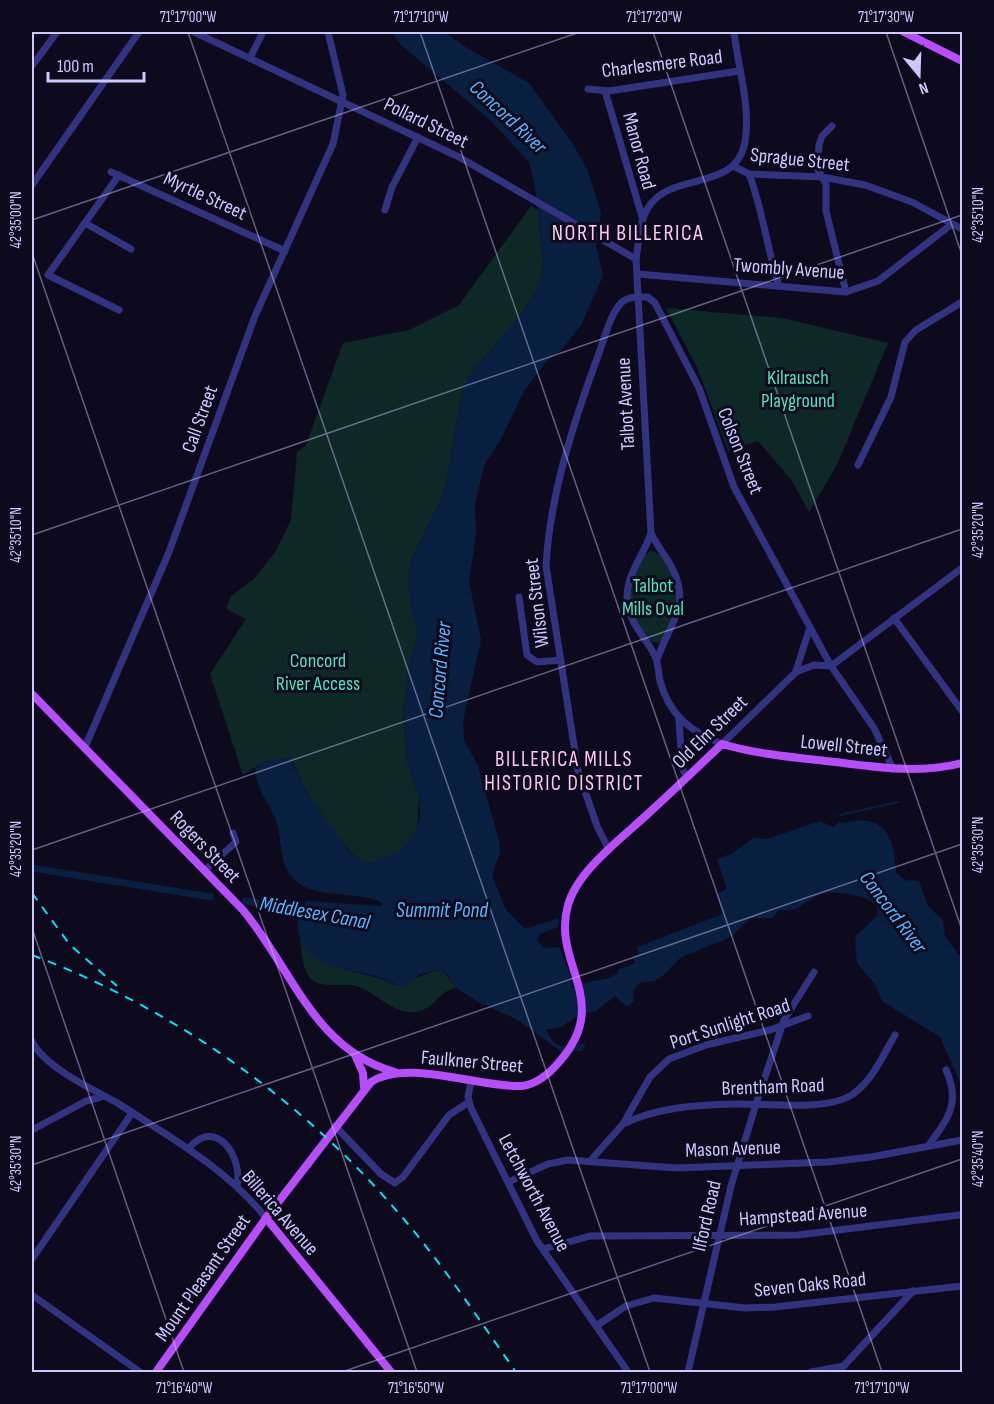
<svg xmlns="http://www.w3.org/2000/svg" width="994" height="1404" font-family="'Sofia Sans Condensed',sans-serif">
	<rect width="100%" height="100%" fill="#0d0a1e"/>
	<g fill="#0d2826">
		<path d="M531 206 538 210 543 264 541 282 521 315 475 368 463 388 444 493 409 565 410 597 418 636 410 660 403 713 407 761 419 799 417 828 408 843 400 851 374 863H363C335 840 306 796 293 762L265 761 243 775 210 674 246 619 226 609 231 596 253 580 276 551 291 520 297 452 306 445 343 343 409 330 459 305Z"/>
		<polygon points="666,308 782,318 888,343 837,465 809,512 792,481 758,441 728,451 697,367"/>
		<path d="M651 551C671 555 681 584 680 603 679 615 667 632 661 643L646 641 634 625 628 589 643 556Z"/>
		<path d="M300 940C320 974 364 968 395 985L438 970 446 974 456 988C437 991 436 1010 414 1012 393 1014 376 992 356 986 344 983 320 989 311 979 302 970 302 952 300 940Z"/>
	</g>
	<path fill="#081f40" d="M391 32H445L464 46 529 83 573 144 588 171 601 213 596 245 603 276 581 325 563 348 546 362 524 391 501 439 484 466 475 504 476 535 469 581 481 640 463 721 464 740 478 766 499 841 500 852 492 875 506 910 525 929 559 918 558 927 540 934 537 940 543 948 559 947 573 982 571 987 573 988 574 985 609 978 618 973 617 970 635 963 633 958 639 954 637 947 723 914 716 894 727 889 717 859 731 854 754 838 767 839 820 821 833 827 839 822C847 824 858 819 867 821 892 824 895 853 896 872L904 880 919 881 928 906 943 920 945 936 962 959V1087L940 1037 883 1002 874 983 857 963 855 944 857 935 877 916V907L871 901C860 894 833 890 821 894 802 901 802 913 779 910L773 918H751L731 937 681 957 664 975 654 981 639 983 633 991 634 1001 627 1007 615 996 596 1011 580 1014 561 1027 546 1030C556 1053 567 1045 586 1044L582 1051 562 1052 516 1019 482 1004 456 988 447 974 438 970 419 975 403 987C392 984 383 978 372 975 341 968 300 966 298 925 297 915 299 906 308 901L380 906 383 903C353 888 304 904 286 868 280 854 281 838 277 823 270 803 256 790 255 768L265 761 289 757 308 794 347 849 363 863 374 862 400 851 408 843 417 828 420 815 419 799 407 761 403 713 410 660 418 636 410 597 409 565 444 493 463 388 475 368 521 315 541 282 543 264 535 187 529 162 491 121 401 45Z"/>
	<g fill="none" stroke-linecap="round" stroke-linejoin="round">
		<polyline stroke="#081f40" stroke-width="2" points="840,815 898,802"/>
		<g stroke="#081f40" stroke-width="7">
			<polyline points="32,868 211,897"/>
			<polyline points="245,901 307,910"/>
		</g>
		<g stroke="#323380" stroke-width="7">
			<polyline points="194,32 459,157 636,259"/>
			<polyline points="250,58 263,32"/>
			<polyline points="32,66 57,32"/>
			<polyline points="588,89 609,91 739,71"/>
			<polyline points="605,91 643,220"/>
			<polyline points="832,126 822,136 819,145 817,168 826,184 826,211 846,292"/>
			<polyline points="733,166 749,174 822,177 865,185 912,202 962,229"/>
			<polyline points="111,172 285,251"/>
			<path d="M749 174C763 210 767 249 779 286"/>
			<polyline points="32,185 139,32"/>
			<polyline points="385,210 392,187 418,137"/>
			<polyline points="85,223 131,249"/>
			<polyline points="638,274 846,292 878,281 952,224"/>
			<polyline points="119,310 48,275 119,175"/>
			<polyline points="858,465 891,397 905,342 916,330 962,302"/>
			<path d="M651 533C644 555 627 573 627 597 627 621 644 635 654 654 659 663 658 672 660 681 669 715 691 732 722 744L796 672 814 665 831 666 962 568"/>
			<polyline points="519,597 527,655 537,662 561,660"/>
			<polyline points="894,618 962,711"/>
			<path d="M657 660C666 630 691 607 674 572 668 558 657 547 651 533L636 259C639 242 639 219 650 205 674 171 736 192 745 142 751 107 738 67 734 32"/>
			<polyline points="796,671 810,627"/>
			<polyline points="679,719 682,768 687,777"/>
			<polyline points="85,747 169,552 255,316 333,144 343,95 328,32"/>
			<path d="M609 850 597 826 578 771 546 566C550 494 574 421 599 353 605 337 610 314 622 302 629 296 639 297 648 297L655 303 699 388 734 487 831 666 874 728 893 769"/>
			<polyline points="206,869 236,842 233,833"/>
			<path d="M32 1041C43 1066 93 1090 116 1102 169 1137 225 1167 266 1218"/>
			<polyline points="471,1081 468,1097 471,1108 537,1241 628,1372"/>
			<path d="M623 1124C658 1107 696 1105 735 1104 765 1103 828 1112 853 1094 873 1080 883 1055 895 1035"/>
			<polyline points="335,1126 381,1174 395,1183 403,1177 449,1115 469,1102"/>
			<polyline points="32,1130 86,1101 101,1097"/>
			<path d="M928 1146C948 1119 961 1103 946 1070"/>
			<path d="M189 1148C215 1117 243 1155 237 1186"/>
			<polyline points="591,1160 623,1124 650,1077 669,1059 706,1045 770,1030 808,1016"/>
			<polyline points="508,1182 548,1164 568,1160 677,1168 828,1162 871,1157 962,1140"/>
			<polyline points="543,1249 590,1236 798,1235 959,1215"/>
			<polyline points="32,1259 132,1113"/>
			<polyline points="32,1295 140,1372"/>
			<polyline points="596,1326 626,1306 654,1298 745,1308 775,1307 962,1286"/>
			<polyline points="688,1372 731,1186 756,1104 784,1020 814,972"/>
			<polyline points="811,1372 844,1366"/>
			<polyline points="838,1372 913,1291"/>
		</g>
		<g stroke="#b64eff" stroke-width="8">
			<polyline points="904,32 962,61"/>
			<path d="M32 694 242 909C291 966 313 1050 395 1072"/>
			<polyline points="355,1055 363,1073 364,1087"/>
			<polyline points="266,1218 391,1372"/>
			<path d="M156 1372 266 1218 371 1082C406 1058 480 1088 522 1086 538 1084 550 1073 560 1061 613 1000 551 964 568 905 578 869 626 835 652 810 676 788 699 766 722 744 756 754 791 757 826 761 872 766 917 775 962 763"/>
		</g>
		<g stroke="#00e4f2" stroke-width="2" stroke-dasharray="9 8" stroke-linecap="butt">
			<polyline points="32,893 70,945 117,986"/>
			<path d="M32 955C167 1006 292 1092 388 1201 436 1254 475 1314 516 1372"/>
		</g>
	</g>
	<path fill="none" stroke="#ccc7ff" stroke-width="1.5" stroke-opacity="0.45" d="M188 32 650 1372M420 32 882 1372M653 32 962 930M886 32 962 255M32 220 580 32M32 253 417 1372M32 535 962 215M32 850 962 529M32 928 184 1372M32 1165 962 844M342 1372 962 1159"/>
	<g text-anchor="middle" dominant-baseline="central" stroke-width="6" stroke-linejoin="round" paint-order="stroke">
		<g font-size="20" fill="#ccc7ff" stroke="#0d0a1e">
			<text transform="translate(662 64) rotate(-7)">Charlesmere Road</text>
			<text transform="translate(426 123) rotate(26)">Pollard Street</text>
			<text transform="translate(639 151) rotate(75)">Manor Road</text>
			<text transform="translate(800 160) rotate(6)">Sprague Street</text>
			<text transform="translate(205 196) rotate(25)">Myrtle Street</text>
			<text transform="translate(789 269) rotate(4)">Twombly Avenue</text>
			<text transform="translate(626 404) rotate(-93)">Talbot Avenue</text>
			<text transform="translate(200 419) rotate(-70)">Call Street</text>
			<text transform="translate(740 451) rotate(68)">Colson Street</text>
			<text transform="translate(537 603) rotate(-97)">Wilson Street</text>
			<text transform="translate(710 732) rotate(-44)">Old Elm Street</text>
			<text transform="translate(844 746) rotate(6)">Lowell Street</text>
			<text transform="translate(205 847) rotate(46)">Rogers Street</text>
			<text transform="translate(730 1024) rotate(-18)">Port Sunlight Road</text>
			<text transform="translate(472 1062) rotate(5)">Faulkner Street</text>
			<text transform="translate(773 1087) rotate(-2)">Brentham Road</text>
			<text transform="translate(733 1149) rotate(-2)">Mason Avenue</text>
			<text transform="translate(534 1193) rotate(62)">Letchworth Avenue</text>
			<text transform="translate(280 1213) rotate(49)">Billerica Avenue</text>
			<text transform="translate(803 1215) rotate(-4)">Hampstead Avenue</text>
			<text transform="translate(707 1216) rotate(-77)">Ilford Road</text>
			<text transform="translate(203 1278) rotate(-55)">Mount Pleasant Street</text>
			<text transform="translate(810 1285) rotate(-6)">Seven Oaks Road</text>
		</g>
		<g font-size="20" fill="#4de6b9" stroke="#0d0a1e">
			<text x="798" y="378">Kilrausch<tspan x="798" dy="23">Playground</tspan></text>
			<text x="653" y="586">Talbot<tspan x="653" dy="23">Mills Oval</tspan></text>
			<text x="318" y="661">Concord<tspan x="318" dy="23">River Access</tspan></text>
		</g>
		<g font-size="21" font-style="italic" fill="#55b7ff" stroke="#0d0a1e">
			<text transform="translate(508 117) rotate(43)">Concord River</text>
			<text transform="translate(440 670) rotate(-85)">Concord River</text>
			<text x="442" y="910">Summit Pond</text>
			<text transform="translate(893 912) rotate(53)">Concord River</text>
			<text transform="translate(315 913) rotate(10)">Middlesex Canal</text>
		</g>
		<g font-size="21" letter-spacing="1.5" fill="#ffc9ee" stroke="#0d0a1e">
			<text x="564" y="759">BILLERICA MILLS<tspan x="564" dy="24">HISTORIC DISTRICT</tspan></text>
		</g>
		<g font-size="22" letter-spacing="1.5" fill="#ffc9ee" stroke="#0d0a1e">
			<text x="628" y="233">NORTH BILLERICA</text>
		</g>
	</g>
	<rect width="994" height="1404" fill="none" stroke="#0d0a1e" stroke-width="66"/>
	<g transform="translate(919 75) rotate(161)" stroke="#0d0a1e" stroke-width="4.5" paint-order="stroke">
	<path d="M0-4.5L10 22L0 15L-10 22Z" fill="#ccc7ff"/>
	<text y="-9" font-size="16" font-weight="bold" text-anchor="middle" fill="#ccc7ff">N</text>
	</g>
	<path d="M48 72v9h96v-9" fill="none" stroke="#ccc7ff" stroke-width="3"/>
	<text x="57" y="72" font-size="18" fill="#ccc7ff" stroke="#0d0a1e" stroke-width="4.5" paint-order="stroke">100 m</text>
	<rect x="33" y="33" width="928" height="1338" fill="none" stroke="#ccc7ff" stroke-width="2"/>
	<g font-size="15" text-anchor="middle" fill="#ccc7ff">
		<text x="188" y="22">71°17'00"W</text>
		<text x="421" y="22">71°17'10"W</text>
		<text x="654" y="22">71°17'20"W</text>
		<text x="886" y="22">71°17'30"W</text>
		<text transform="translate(978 215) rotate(-90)" y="5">42°35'10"N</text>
		<text transform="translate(16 220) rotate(-90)" y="5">42°35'00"N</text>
		<text transform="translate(978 530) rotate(-90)" y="5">42°35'20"N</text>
		<text transform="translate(16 535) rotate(-90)" y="5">42°35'10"N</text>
		<text transform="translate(978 845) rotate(-90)" y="5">42°35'30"N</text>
		<text transform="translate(16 849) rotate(-90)" y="5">42°35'20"N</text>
		<text transform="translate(978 1159) rotate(-90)" y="5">42°35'40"N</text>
		<text transform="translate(16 1164) rotate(-90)" y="5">42°35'30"N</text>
		<text x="184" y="1393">71°16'40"W</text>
		<text x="416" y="1393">71°16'50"W</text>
		<text x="649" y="1393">71°17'00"W</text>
		<text x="882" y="1393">71°17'10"W</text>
	</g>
</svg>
